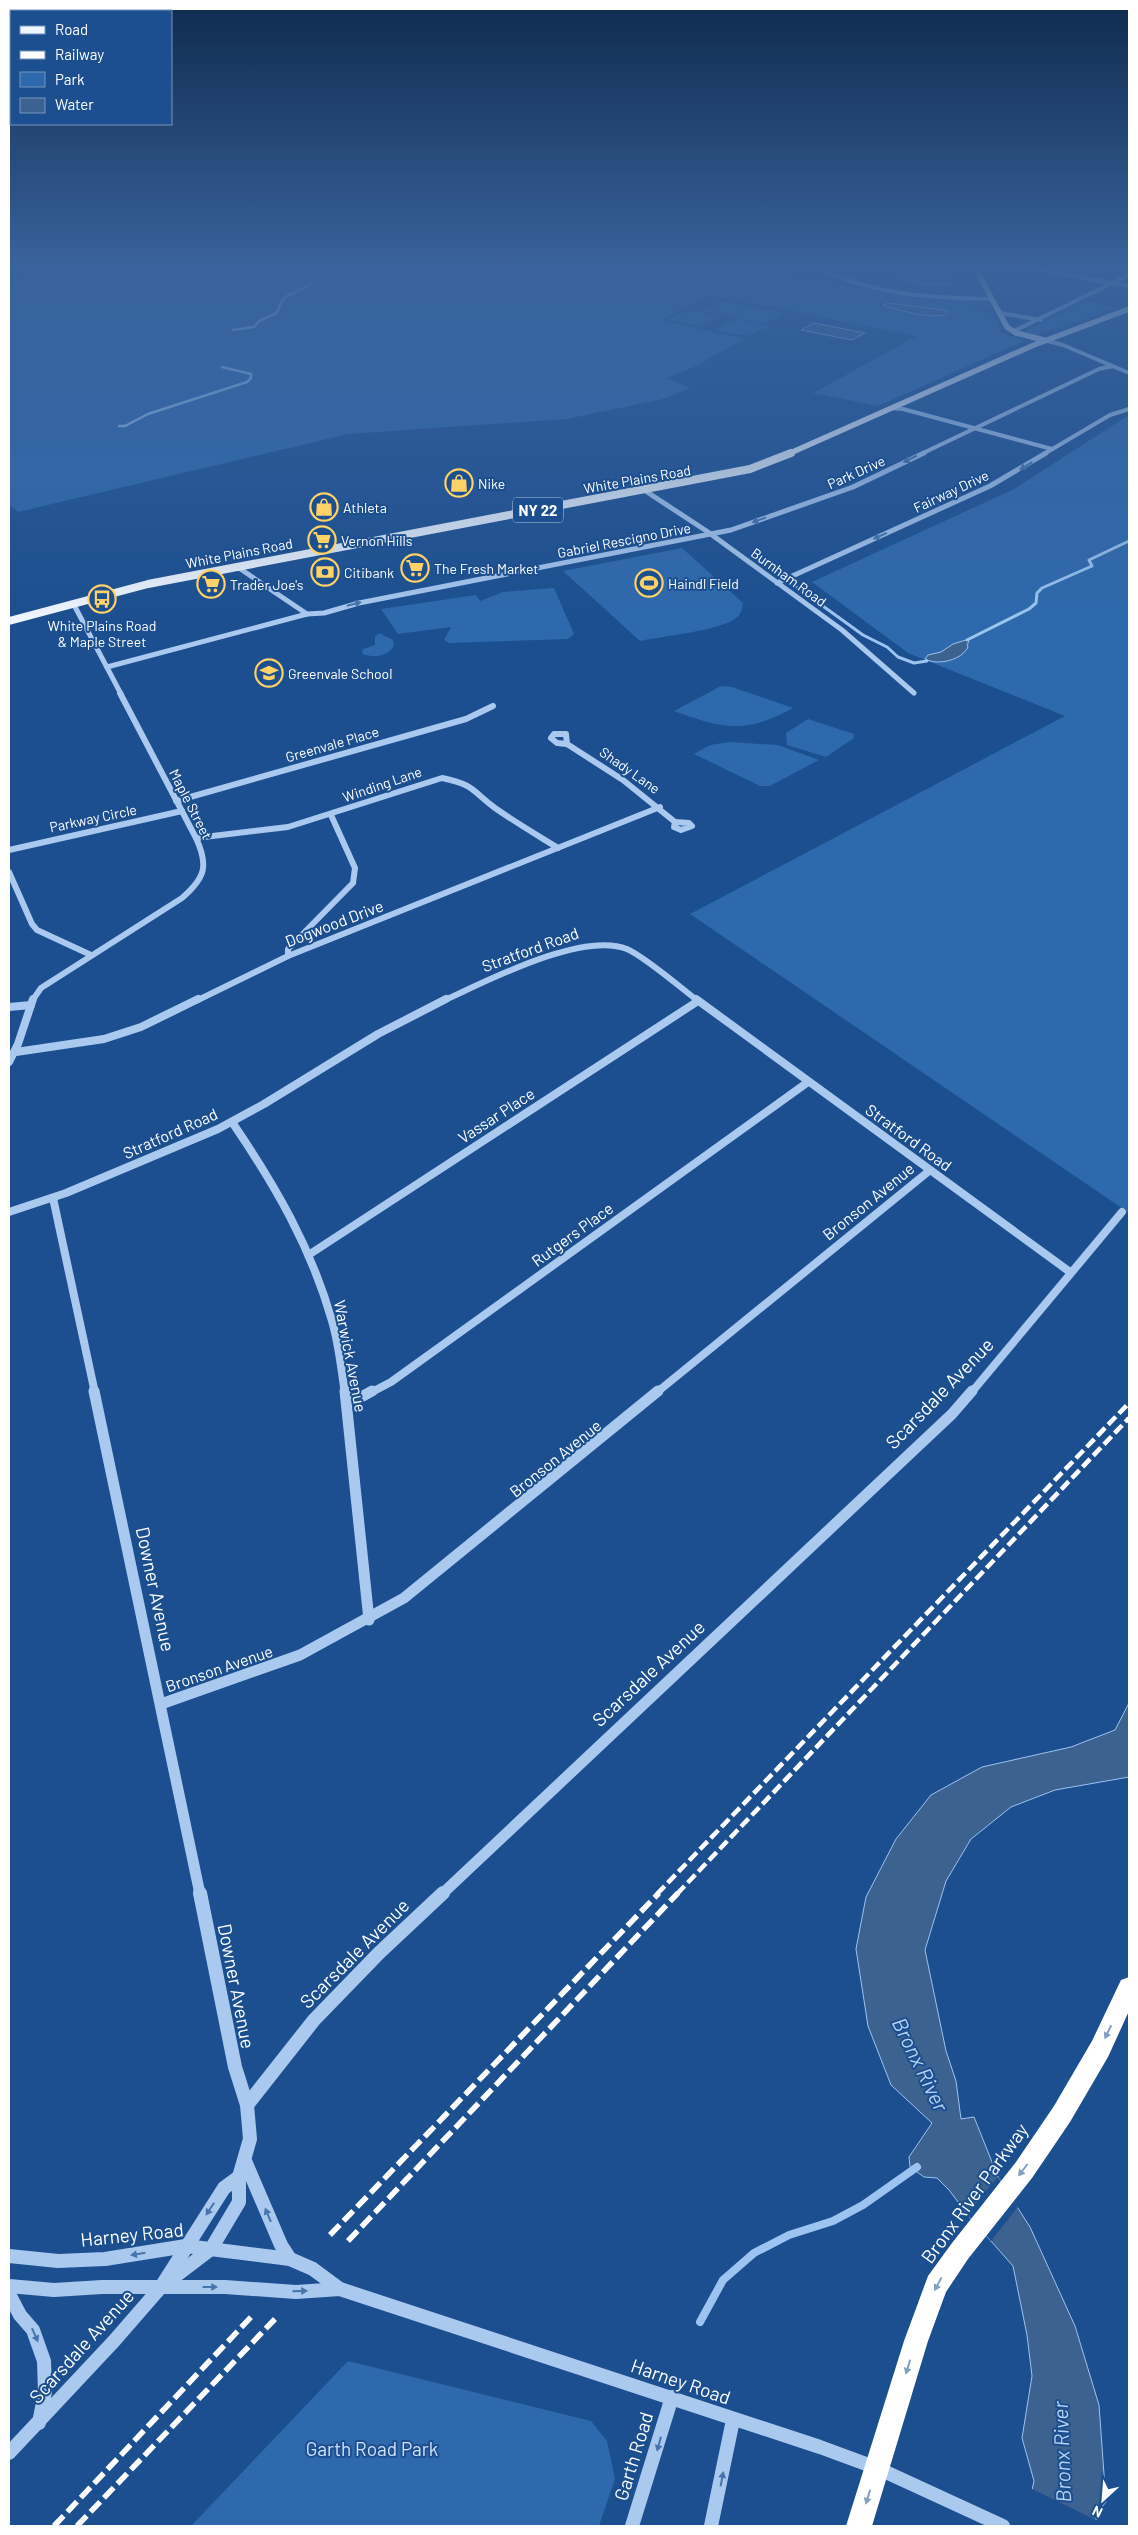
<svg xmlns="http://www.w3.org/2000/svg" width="1138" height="2535" font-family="Barlow,sans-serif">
	<rect width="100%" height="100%" fill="#1b4f8f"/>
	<g fill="#2e69ad">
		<path d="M50 266H757L769 274 937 300H971L991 305 988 310H970C990 313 996 310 1000 332L1024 341 878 406 813 393 917 336 708 295 662 320 744 339 694 367 666 378 690 388 663 399 566 419 348 434 18 512 9 505V289L26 276Z"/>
		<polygon points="724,301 785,313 765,324 703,311"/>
		<polygon points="1088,301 1117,308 1037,335 1023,332"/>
		<polygon points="689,310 720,316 698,326 667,320"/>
		<polygon points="737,319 769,326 747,336 715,330"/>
		<polygon points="1129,415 1129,1213 690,914 1065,716 908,653 812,582 1014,489"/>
		<path d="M682 548 743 603C742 610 741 615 735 619 716 631 664 636 640 641L563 571Z"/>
		<polygon points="554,588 574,634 568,639 449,643 444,640 451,627 398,634 381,609 476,595 480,601 503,592"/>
		<path d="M379 633 393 640 394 646C386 657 375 658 362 654L363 649 375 645V637Z"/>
		<path d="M721 686 732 687 793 708C746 734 723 729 674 711Z"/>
		<polygon points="808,719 854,734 854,738 826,757 787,745 786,733"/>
		<polygon points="729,742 778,745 819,760 770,786 760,786 694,754 710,745"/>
		<polygon points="348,2361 591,2421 607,2441 615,2479 599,2526 191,2526"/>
	</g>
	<g fill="#3c6290" stroke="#9cc4f0">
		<path d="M890 266H938L954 284C932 285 908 287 890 271Z"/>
		<path d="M888 303 944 310 949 312C941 322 895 310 883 305Z"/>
		<polygon points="814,323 865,333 852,340 801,330"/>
		<path d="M966 640 969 641 967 645 968 647C962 660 938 666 925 659L928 655 941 652 953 644Z"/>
		<polygon points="1129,1703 1129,1777 1055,1790 1011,1807 971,1839 946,1881 925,1950 946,2051 956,2081 961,2119 974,2117 998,2177 1030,2227 1075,2326 1099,2405 1106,2502 1097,2513 1095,2526 1024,2526 1034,2481 1022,2438 1032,2376 1027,2335 1013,2266 967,2214 949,2190 937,2178 924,2177 910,2167 909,2157 932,2123 891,2085 868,2026 856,1949 866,1897 896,1839 931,1795 982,1767 1071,1747 1115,1730"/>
	</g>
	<g fill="#1b4f8f">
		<polygon points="998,2177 1018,2207 991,2241 967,2214"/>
		<polygon points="1030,2488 1098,2521 1097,2526 1021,2526"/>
	</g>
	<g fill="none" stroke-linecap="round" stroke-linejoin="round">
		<g stroke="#9cc4f0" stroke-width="2.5">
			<polyline points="233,330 254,327 259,321 277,313 281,302 287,296 306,287 321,273 338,266"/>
			<polyline points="119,426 125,426 148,414 247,382 251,378 251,374 222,367"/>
		</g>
		<g stroke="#9cc4f0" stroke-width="3">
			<polyline points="791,583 863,635 887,647 898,657 914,663 927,661"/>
			<polyline points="967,640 1029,609 1036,603 1037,593 1042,588 1092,566 1089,560 1129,541"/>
		</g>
		<polyline stroke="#9cc4f0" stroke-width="8" points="700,2322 723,2280 754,2253 789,2235 833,2221 863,2205 917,2167"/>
		<g stroke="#a9c9ee" stroke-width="4">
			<polyline points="29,266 41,267"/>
			<path d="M816 266C871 295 931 298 992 299"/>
			<polyline points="1018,266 1129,286"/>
			<polyline points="1000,313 1041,320"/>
			<polyline points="1014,331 1129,275"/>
			<polyline points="1044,340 1063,345 1129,373"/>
			<polyline points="890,408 903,409 1052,449"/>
			<polyline points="921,454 1099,369 1113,366"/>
			<polyline points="1044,454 1110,415 1129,409"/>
		</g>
		<g stroke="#a9c9ee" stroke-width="5">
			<polyline points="644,490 708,532 842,630 914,693"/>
			<polyline points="236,566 307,614"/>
			<polyline points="777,583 990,486 1046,453"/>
			<polyline points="73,603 121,694"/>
			<polyline points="107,667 307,614 324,613 359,603 731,530 853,487 924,453"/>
		</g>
		<g stroke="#a9c9ee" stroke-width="6">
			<polygon points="554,734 566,734 567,744 557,743 551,738"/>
			<polyline points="567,744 623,780 675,822"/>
			<polyline points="176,801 466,719 493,706"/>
			<polygon points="675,822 689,823 692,826 681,830 674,827"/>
			<path d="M196 838 288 827 442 778C475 785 471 790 495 808 515 822 537 835 558 848"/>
			<polyline points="9,850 182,811"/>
			<polyline points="9,872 32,924 37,930 91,955"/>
			<polyline points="288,956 288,949 353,883 355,868 331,815"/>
			<path d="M32 1001 41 988 182 898C205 878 209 866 196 838L120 693"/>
			<polyline points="196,1001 288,956 660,807"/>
			<path d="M443 1001C487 981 582 931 627 949 645 957 680 987 698 1001"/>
		</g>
		<g stroke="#a9c9ee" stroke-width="8">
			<polyline points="696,999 1070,1272"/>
			<polyline points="9,1007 31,1005"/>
			<polyline points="16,1052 104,1039 141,1027 198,999"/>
			<polyline points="9,1062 18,1044 33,999"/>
			<path d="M232 1122C275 1185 311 1247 332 1321 339 1344 341 1369 345 1393"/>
			<polyline points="53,1198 95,1393"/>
			<polyline points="9,1212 66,1193 218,1129 264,1104 378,1034 446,999"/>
			<polyline points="310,1254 698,1001"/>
			<polyline points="370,1393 391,1382 808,1082"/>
			<polyline points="656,1393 929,1171"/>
			<polyline points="971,1393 1122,1212"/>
		</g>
		<g stroke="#a9c9ee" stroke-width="11">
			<polyline points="94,1391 200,1894"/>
			<polyline points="345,1391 369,1620"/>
			<polyline points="346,1397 363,1396 372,1391"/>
			<polyline points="161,1704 300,1655 404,1598 658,1391"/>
			<polyline points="442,1894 952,1414 972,1391"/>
		</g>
		<g stroke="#a9c9ee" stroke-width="14">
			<polyline points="247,2105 314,2020 379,1953 443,1893"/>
			<polyline points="245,2161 281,2245 290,2259"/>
			<polyline points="9,2256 58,2261 105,2259 186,2246 290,2259 313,2269 340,2289 820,2447 877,2468 1003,2526"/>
			<polyline points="9,2286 54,2290 102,2287 225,2287 296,2292 340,2289"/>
			<polyline points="161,2287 211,2249 239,2202 239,2177 250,2139 247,2105 235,2067 200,1893"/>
			<polyline points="9,2294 20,2315 33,2330 44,2361 45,2392 39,2423"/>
			<polyline points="9,2453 114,2341 161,2287 224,2188 239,2177"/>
			<polyline points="632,2526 672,2397"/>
			<polyline points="711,2526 733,2420"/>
		</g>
		<g stroke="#f0f6ff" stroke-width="5.5">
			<polyline points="974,266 1007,327 1016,333 1044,340"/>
			<polyline points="788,454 1034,345 1129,309"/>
		</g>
		<polyline stroke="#f0f6ff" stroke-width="8" points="9,621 148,584 750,469 791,453"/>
		<polygon fill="#fff" fill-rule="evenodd" points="1129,1977 1129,2011 1108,2057 1070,2122 1032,2178 968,2259 946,2292 928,2341 872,2526 846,2526 904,2341 928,2276 952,2243 1016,2162 1054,2106 1092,2041 1121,1980"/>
		<g stroke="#fff" stroke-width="4.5" stroke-dasharray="11 4.5" stroke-linecap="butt">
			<polyline points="657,1894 1129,1403"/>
			<polyline points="677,1894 1129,1418"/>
		</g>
		<g stroke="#fff" stroke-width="5.5" stroke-dasharray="14 5.5" stroke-linecap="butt">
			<polyline points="330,2235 659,1893"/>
			<polyline points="348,2241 678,1893"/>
			<polyline points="54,2526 252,2316"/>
			<polyline points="77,2526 275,2319"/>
		</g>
	</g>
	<defs><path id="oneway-solid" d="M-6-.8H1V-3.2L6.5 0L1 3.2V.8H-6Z" transform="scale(1.25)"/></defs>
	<g fill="#4674ac">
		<use href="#oneway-solid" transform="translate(910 459) rotate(154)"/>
		<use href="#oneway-solid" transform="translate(1026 466) rotate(149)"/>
		<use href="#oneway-solid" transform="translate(759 520) rotate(161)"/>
		<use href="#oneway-solid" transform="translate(880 536) rotate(156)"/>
		<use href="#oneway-solid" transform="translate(354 604) rotate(-14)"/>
		<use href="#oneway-solid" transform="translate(210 2209) rotate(123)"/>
		<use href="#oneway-solid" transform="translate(268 2215) rotate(-113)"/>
		<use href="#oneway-solid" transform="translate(138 2254) rotate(171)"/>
		<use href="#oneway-solid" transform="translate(210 2287)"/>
		<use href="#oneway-solid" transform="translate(300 2291) rotate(-2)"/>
		<use href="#oneway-solid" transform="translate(35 2335) rotate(66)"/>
		<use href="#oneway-solid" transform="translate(659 2444) rotate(105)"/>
		<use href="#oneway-solid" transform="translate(722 2479) rotate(-79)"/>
	</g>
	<g fill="#829ec1">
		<use href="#oneway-solid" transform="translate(1108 2032) rotate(116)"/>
		<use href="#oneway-solid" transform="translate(1023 2170) rotate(127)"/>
		<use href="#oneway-solid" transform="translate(938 2284) rotate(118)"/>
		<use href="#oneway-solid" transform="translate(908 2367) rotate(107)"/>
		<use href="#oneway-solid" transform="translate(868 2497) rotate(107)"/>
	</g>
	<linearGradient id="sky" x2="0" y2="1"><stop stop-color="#0f2b4f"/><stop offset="0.43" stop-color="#39639b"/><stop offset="1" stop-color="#39639b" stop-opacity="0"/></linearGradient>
	<rect width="1138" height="621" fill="url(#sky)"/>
	<defs>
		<g id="shop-ring" transform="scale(1.4375)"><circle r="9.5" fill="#1b4f8f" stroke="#ffd166" stroke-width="1.5"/><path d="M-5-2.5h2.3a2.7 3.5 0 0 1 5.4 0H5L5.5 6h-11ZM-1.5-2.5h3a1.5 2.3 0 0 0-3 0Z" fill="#ffd166"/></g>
		<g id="supermarket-ring" transform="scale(1.4375)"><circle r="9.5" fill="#1b4f8f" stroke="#ffd166" stroke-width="1.5"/><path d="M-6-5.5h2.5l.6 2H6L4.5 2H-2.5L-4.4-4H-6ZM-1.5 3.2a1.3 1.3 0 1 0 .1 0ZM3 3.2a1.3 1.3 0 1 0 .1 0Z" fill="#ffd166"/></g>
		<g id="bank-ring" transform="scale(1.4375)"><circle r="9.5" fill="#1b4f8f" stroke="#ffd166" stroke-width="1.5"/><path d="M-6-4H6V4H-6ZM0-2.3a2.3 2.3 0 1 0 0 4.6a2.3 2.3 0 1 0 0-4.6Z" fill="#ffd166"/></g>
		<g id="stadium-ring" transform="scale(1.4375)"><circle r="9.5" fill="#1b4f8f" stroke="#ffd166" stroke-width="1.5"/><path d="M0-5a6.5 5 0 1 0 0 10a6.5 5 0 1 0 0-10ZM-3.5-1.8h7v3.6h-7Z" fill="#ffd166"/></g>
		<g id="bus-ring" transform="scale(1.4375)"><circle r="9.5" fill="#1b4f8f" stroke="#ffd166" stroke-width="1.5"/><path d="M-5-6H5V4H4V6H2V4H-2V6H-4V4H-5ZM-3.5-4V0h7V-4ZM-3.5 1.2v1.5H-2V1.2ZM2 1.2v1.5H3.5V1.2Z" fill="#ffd166"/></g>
		<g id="school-ring" transform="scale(1.4375)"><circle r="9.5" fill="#1b4f8f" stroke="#ffd166" stroke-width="1.5"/><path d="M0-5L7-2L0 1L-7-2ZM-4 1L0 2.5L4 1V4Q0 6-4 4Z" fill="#ffd166"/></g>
	</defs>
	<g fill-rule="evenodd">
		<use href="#shop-ring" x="459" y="483"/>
		<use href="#shop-ring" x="324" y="507"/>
		<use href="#supermarket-ring" x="322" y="540"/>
		<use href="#supermarket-ring" x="415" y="568"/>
		<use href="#bank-ring" x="325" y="572"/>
		<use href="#stadium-ring" x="649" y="583"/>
		<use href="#supermarket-ring" x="211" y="584"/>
		<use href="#bus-ring" x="102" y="599"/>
		<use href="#school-ring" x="269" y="673"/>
	</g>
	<g text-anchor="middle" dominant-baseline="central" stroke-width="4" stroke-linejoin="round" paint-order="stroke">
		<g font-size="14" fill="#fff" stroke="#1b4f8f">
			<text transform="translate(856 472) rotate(-24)">Park Drive</text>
			<text transform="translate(637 479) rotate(-10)">White Plains Road</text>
			<text transform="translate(951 491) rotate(-25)">Fairway Drive</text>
			<text transform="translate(624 540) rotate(-11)">Gabriel Rescigno Drive</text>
			<text transform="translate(239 553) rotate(-11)">White Plains Road</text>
			<text transform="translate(789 577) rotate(36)">Burnham Road</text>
			<text transform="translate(332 744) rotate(-16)">Greenvale Place</text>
			<text transform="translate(630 770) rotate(35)">Shady Lane</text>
			<text transform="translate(382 784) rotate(-19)">Winding Lane</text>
			<text transform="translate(191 804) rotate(63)">Maple Street</text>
			<text transform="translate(93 818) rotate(-12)">Parkway Circle</text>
		</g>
		<g font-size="14" fill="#fff" stroke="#1b4f8f" text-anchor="start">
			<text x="478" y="483">Nike</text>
			<text x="343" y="507">Athleta</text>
			<text x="341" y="540">Vernon Hills</text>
			<text x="434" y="568">The Fresh Market</text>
			<text x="344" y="572">Citibank</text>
			<text x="668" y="583">Haindl Field</text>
			<text x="230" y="584">Trader Joe's</text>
			<text x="102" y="625" text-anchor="middle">White Plains Road<tspan x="102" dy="16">&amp; Maple Street</tspan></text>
			<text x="288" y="673">Greenvale School</text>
		</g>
		<rect fill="#1b4f8f" stroke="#bbcadd" stroke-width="1" x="513" y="497.5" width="50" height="25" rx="4"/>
		<g font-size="15" font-weight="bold" fill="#fff">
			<text x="538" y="510">NY 22</text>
		</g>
		<g font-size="16" fill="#fff" stroke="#1b4f8f">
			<text transform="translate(334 923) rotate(-21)">Dogwood Drive</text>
			<text transform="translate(530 949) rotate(-20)">Stratford Road</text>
			<text transform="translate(496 1115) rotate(-33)">Vassar Place</text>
			<text transform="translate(170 1133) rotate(-24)">Stratford Road</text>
			<text transform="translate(909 1137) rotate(36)">Stratford Road</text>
			<text transform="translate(868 1201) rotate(-39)">Bronson Avenue</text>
			<text transform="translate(572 1234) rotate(-36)">Rutgers Place</text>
			<text transform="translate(351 1356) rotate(79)">Warwick Avenue</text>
			<text transform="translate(555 1458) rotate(-39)">Bronson Avenue</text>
			<text transform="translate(219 1668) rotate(-19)">Bronson Avenue</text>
		</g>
		<g font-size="19" fill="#fff" stroke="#1b4f8f">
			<text transform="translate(939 1393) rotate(-46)">Scarsdale Avenue</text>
			<text transform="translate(156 1589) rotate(78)">Downer Avenue</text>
			<text transform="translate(648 1673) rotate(-43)">Scarsdale Avenue</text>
			<text transform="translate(354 1953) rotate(-45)">Scarsdale Avenue</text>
			<text transform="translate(237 1986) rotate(79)">Downer Avenue</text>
			<text transform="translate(974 2193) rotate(-54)">Bronx River Parkway</text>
			<text transform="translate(132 2234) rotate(-6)">Harney Road</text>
			<text transform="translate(81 2346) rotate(-48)">Scarsdale Avenue</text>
			<text transform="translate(681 2381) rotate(19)">Harney Road</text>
			<text transform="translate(633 2456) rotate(-73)">Garth Road</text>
		</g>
		<g font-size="19" fill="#cfe3fa" stroke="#1b4f8f">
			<text x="372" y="2448">Garth Road Park</text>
		</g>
		<g font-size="21" font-style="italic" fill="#b5d3f5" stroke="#1b4f8f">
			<text transform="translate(921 2064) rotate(64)">Bronx River</text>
			<text transform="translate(1061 2452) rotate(-92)">Bronx River</text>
		</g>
	</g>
	<rect width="1138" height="2535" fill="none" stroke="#ffffff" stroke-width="20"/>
	<rect x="10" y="10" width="162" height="115" fill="#1b4f8f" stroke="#7695bc"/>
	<rect x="20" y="26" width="25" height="8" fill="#f0f6ff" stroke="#7695bc"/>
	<text x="55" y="35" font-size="15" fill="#ffffff">Road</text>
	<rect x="20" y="51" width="25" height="8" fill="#ffffff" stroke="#7695bc"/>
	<text x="55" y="60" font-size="15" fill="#ffffff">Railway</text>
	<rect x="20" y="72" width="25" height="15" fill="#2e69ad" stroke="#7695bc"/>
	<text x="55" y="85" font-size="15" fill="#ffffff">Park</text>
	<rect x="20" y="98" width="25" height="15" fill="#3c6290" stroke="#7695bc"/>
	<text x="55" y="110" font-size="15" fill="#ffffff">Water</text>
	<g transform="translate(1103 2500) rotate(206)" stroke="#1b4f8f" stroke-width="4" paint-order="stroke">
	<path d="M0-4L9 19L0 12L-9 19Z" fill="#ffffff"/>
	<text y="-8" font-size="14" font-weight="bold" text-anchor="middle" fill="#ffffff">N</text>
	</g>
</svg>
